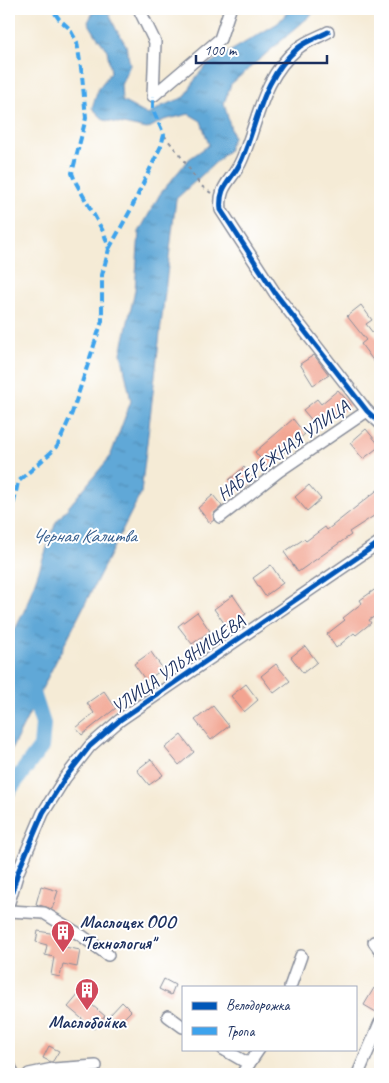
<svg xmlns="http://www.w3.org/2000/svg" width="389" height="1083" font-family="Caveat,sans-serif">
	<defs>
		<pattern id="water-ripples" width="26" height="14" patternUnits="userSpaceOnUse" patternTransform="scale(1.25)"><rect width="26" height="14" fill="#60a8d7"/><path d="M2 4q2-2 4 0t4 0M15 11q2-2 4 0t4 0" fill="none" stroke="#4e89b2"/></pattern>
	</defs>
	<rect width="100%" height="100%" fill="#fff"/>
	<filter id="ink" filterUnits="userSpaceOnUse"><feTurbulence type="fractalNoise" baseFrequency=".02" numOctaves="2"/><feDisplacementMap in="SourceGraphic" scale="10" xChannelSelector="R" yChannelSelector="G"/><feConvolveMatrix kernelMatrix="1 2 1 2 8 2 1 2 1" color-interpolation-filters="sRGB"/></filter>
	<filter id="wash" filterUnits="userSpaceOnUse"><feTurbulence type="fractalNoise" baseFrequency=".0096" numOctaves="4" result="noise"/><feDisplacementMap in="SourceGraphic" scale="20" xChannelSelector="R" yChannelSelector="G"/><feGaussianBlur stdDeviation="1.12" result="paint"/><feColorMatrix in="noise" values="0 0 0 0 0 0 0 0 0 0 0 0 0 0 0 0 0 1.4 0 .05"/><feComposite in="paint" operator="in"/></filter>
	<g filter="url(#wash)">
		<rect width="100%" height="100%" fill="#f5ebd6"/>
		<polygon fill="url(#water-ripples)" stroke="#3e6c9a" points="95,9 109,9 108,11 116,29 126,45 130,65 121,85 122,101 148,115 162,106 185,97 197,76 207,65 278,23 290,9 318,9 231,84 224,103 233,137 228,151 176,199 141,493 9,754 9,642 26,607 56,522 110,457 131,401 121,353 135,290 139,232 160,194 189,159 209,145 201,121 189,114 164,120 147,129 104,120 92,108 98,89 111,72 107,50 97,37 88,22"/>
		<g fill="none" stroke-linecap="round" stroke-linejoin="round">
			<polyline stroke="#60a8d7" stroke-width="16" points="9,790 41,747 43,724 30,684 31,680"/>
		</g>
		<g id="blocks">
			<g fill="#f2a491">
				<polygon points="361,305 372,320 366,324 380,342 380,370 361,344 366,340 347,316"/>
				<polygon points="314,355 329,375 313,385 300,364"/>
				<polygon points="338,390 351,405 336,417 330,411 315,424 303,410 317,399 321,404"/>
				<polygon points="293,419 305,434 267,467 255,452"/>
				<polygon points="366,429 380,446 363,459 350,443"/>
				<polygon points="244,467 255,480 239,492 229,480"/>
				<polygon points="309,485 321,499 307,511 295,497"/>
				<polygon points="380,488 380,512 349,532 351,535 298,572 284,552 304,539 306,541 325,527 327,530"/>
				<polygon points="213,495 222,506 213,514 214,520 210,523 198,508"/>
				<polygon points="271,565 283,583 265,596 253,578"/>
				<polygon points="380,586 380,613 369,620 371,623 356,635 354,633 336,648 327,634 345,620 343,618 362,603 360,600"/>
				<polygon points="233,595 246,614 227,627 214,609"/>
				<polygon points="197,612 210,631 192,644 178,626"/>
				<polygon points="305,646 317,662 303,673 291,657"/>
				<polygon points="151,652 163,669 146,681 134,664"/>
				<polygon points="276,664 290,681 274,693 261,676"/>
				<polygon points="246,684 258,700 244,712 231,696"/>
				<polygon points="104,691 116,708 82,735 76,728 94,713 87,703"/>
				<polygon points="213,706 229,726 211,740 195,720"/>
				<polygon points="181,735 194,752 179,765 165,748"/>
				<polygon points="151,759 163,775 149,785 137,770"/>
				<polygon points="41,886 58,891 52,909 36,904"/>
				<polygon points="38,931 62,935 60,946 80,950 77,967 63,964 60,977 51,975 54,957 45,955 47,945 36,942"/>
				<polygon points="164,979 175,985 171,995 159,989"/>
				<polygon points="374,988 380,992 380,1004 376,1012 364,1005"/>
				<polygon points="79,994 105,1016 94,1029 68,1007"/>
				<polygon points="122,1002 131,1011 118,1024 110,1015"/>
				<polygon points="49,1046 59,1051 53,1061 51,1062 43,1058"/>
			</g>
		</g>
	</g>
	<g filter="url(#ink)">
		<use href="#blocks" fill-opacity="0" stroke="#888d9a" stroke-width="1"/>
		<g fill="none" stroke-linecap="round" stroke-linejoin="round">
			<g stroke="#888d9a" stroke-width="14">
				<g id="minor">
					<polyline points="139,9 155,42 153,96 220,39 230,9"/>
					<path d="M328 32C319 37 306 41 298 48 262 78 259 119 242 159 233 181 218 184 221 210L275 293 367 411 380 423"/>
					<polyline points="220,517 279,471 367,411"/>
					<polyline points="9,902 18,872 43,813 65,778 90,746 120,720 380,542"/>
					<polyline points="9,911 44,913 82,936 108,955"/>
					<polyline points="374,942 380,950"/>
					<polyline points="290,987 301,956"/>
					<polyline points="168,1016 183,1027"/>
					<polyline points="223,1049 249,1064"/>
					<polyline points="9,1064 13,1074"/>
					<polyline points="29,1074 53,1069 96,1066"/>
					<polyline points="242,1074 259,1049"/>
					<polyline points="358,1074 380,1023"/>
				</g>
			</g>
			<polyline stroke="#888d9a" stroke-width="2" stroke-dasharray="4 4" stroke-linecap="butt" points="164,135 182,158 200,185 211,193"/>
			<use href="#minor" stroke="#fff" stroke-width="11"/>
			<g stroke="#3da3ed" stroke-width="4" stroke-dasharray="8 4" stroke-linecap="butt">
				<polyline points="109,249 130,211 161,146 164,135 153,110 153,96"/>
				<polyline points="9,527 18,482 57,447 72,413 102,321 102,275 109,249 104,233 75,181 72,173 86,118 82,75 77,42 69,28 59,19 52,9"/>
			</g>
			<g stroke="#fff" stroke-width="8">
				<g id="cycleway">
					<path d="M328 32C319 37 306 41 298 48 262 78 259 119 242 159 233 181 218 184 221 210L275 293 367 411 380 423"/>
					<polyline points="9,902 18,872 43,813 65,778 90,746 120,720 380,542"/>
				</g>
			</g>
			<use href="#cycleway" stroke="#0057b8" stroke-width="5"/>
		</g>
	</g>
	<defs>
		<g id="building-pin" transform="scale(1.25)"><path d="M0 17L-7.5 6A9.5 9.5 0 1 1 7.5 6Z" fill="#d1495b" stroke="#fff"/><path d="M-4-6H4V6H1V3H-1V6H-4ZM-2.5-4.3h1.7v1.8h-1.7ZM.8-4.3h1.7v1.8H.8ZM-2.5-1h1.7V.8h-1.7ZM.8-1h1.7V.8H.8Z" fill="#fff"/></g>
	</defs>
	<g fill-rule="evenodd">
		<use href="#building-pin" x="63" y="932"/>
		<use href="#building-pin" x="87" y="990"/>
	</g>
	<g text-anchor="middle" dominant-baseline="central" stroke-width="4" stroke-linejoin="round" paint-order="stroke">
		<g font-size="18" fill="#1b2f5e" stroke="#fff">
			<text transform="translate(283 450) rotate(-36)">НАБЕРЕЖНАЯ УЛИЦА</text>
			<text transform="translate(178 664) rotate(-35)">УЛИЦА УЛЬЯНИЩЕВА</text>
		</g>
		<g font-size="18" font-weight="bold" fill="#1b2f5e" stroke="#fff" text-anchor="start">
			<text x="80" y="922">Маслоцех ООО<tspan x="80" dy="21">"Технология"</tspan></text>
			<text x="87" y="1022" text-anchor="middle">Маслобойка</text>
		</g>
		<g font-size="19" font-style="italic" fill="#375f8e" stroke="#fff">
			<text x="84" y="536">Черная Калитва</text>
		</g>
	</g>
	<rect width="389" height="1083" fill="none" stroke="#fff" stroke-width="30"/>
	<rect x="182" y="986" width="175" height="65" fill="#ffffff" stroke="#a4acbf"/>
	<rect x="192" y="1002" width="25" height="8" fill="#0057b8" stroke="#a4acbf"/>
	<text x="226" y="1010" font-size="15" fill="#1b2f5e">Велодорожка</text>
	<rect x="192" y="1027" width="25" height="8" fill="#3da3ed" stroke="#a4acbf"/>
	<text x="226" y="1036" font-size="15" fill="#1b2f5e">Тропа</text>
	<path d="M196 55v8h131v-8" fill="none" stroke="#1b2f5e" stroke-width="2.5"/>
	<text x="204" y="55" font-size="15" fill="#1b2f5e" stroke="#ffffff" stroke-width="4" paint-order="stroke">100 m</text>
</svg>
